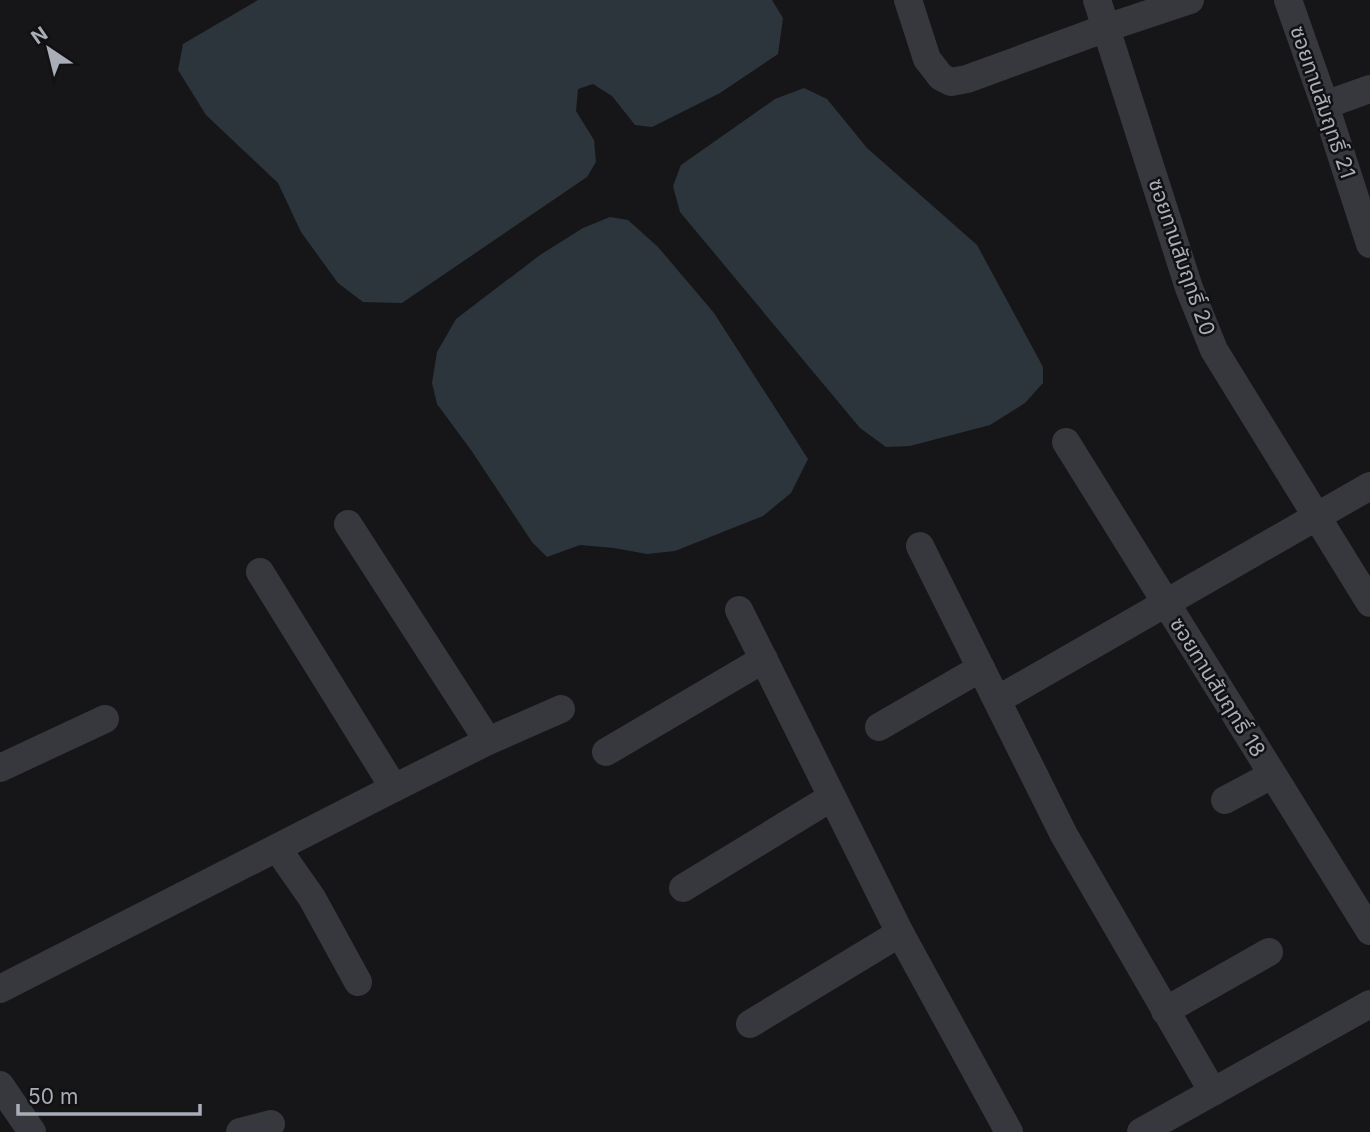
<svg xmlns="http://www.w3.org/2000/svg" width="1370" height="1132" font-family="Inter,'Noto Sans Thai',sans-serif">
	<rect width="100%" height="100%" fill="#161618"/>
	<g fill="#2c353c">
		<polygon points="258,0 772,0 783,18 778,54 720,93 652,127 635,125 612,96 593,84 578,89 576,111 594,140 596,162 587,177 402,303 363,302 338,283 301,232 278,183 206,115 178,70 183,44"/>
		<polygon points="804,88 827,99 867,148 977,245 1043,367 1043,383 1025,403 990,425 910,446 886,447 860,428 680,212 673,186 681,165 775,99"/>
		<polygon points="610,217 628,220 658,247 714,313 808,459 791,493 763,516 675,551 647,554 614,548 580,545 547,557 532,542 471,450 437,404 432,383 437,352 456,319 540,255 583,228"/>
	</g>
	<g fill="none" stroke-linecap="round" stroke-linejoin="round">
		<g stroke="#37383d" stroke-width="28">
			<polyline points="908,0 927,59 941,77 951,82 967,79 1106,28 1190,0"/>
			<polyline points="1097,0 1189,288 1214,350 1370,603"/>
			<polyline points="1288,0 1325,105 1370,244"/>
			<polyline points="1325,105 1370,89"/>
			<polyline points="1066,442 1370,931"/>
			<polyline points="348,524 488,741"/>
			<polyline points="920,546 1064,835 1213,1092"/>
			<polyline points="260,572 394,788"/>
			<polyline points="739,610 900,933 1009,1132"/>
			<polyline points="997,700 1370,486"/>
			<polyline points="879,727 981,668"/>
			<polyline points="606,752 764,659"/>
			<polyline points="0,768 105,719"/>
			<polyline points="1225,800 1272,775"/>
			<polyline points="277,848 312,898 358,982"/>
			<polyline points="683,888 832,797"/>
			<polyline points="0,989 394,788 488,741 561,709"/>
			<polyline points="1165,1011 1269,952"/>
			<polyline points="750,1024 900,933"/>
			<polyline points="0,1085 32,1132"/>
			<polyline points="240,1132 271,1124"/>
			<polyline points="1141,1132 1370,1004"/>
		</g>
	</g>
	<g text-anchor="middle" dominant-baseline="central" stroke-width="5" stroke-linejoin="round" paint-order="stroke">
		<g font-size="21" fill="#a8adb8" stroke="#111113">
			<text transform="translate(1323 102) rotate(71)">ซอยทานสัมฤทธิ์ 21</text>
			<text transform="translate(1182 257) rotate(71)">ซอยทานสัมฤทธิ์ 20</text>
			<text transform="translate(1218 687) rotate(58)">ซอยทานสัมฤทธิ์ 18</text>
		</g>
	</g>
	<g transform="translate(49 49) rotate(325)" stroke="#111113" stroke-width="5" paint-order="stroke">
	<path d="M0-5L12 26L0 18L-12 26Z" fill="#a8adb8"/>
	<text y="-10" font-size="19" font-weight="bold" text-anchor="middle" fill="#a8adb8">N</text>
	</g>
	<path d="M18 1104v10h182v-10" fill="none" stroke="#a8adb8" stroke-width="3.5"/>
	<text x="28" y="1104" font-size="21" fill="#a8adb8" stroke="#111113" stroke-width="5" paint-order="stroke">50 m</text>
</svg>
